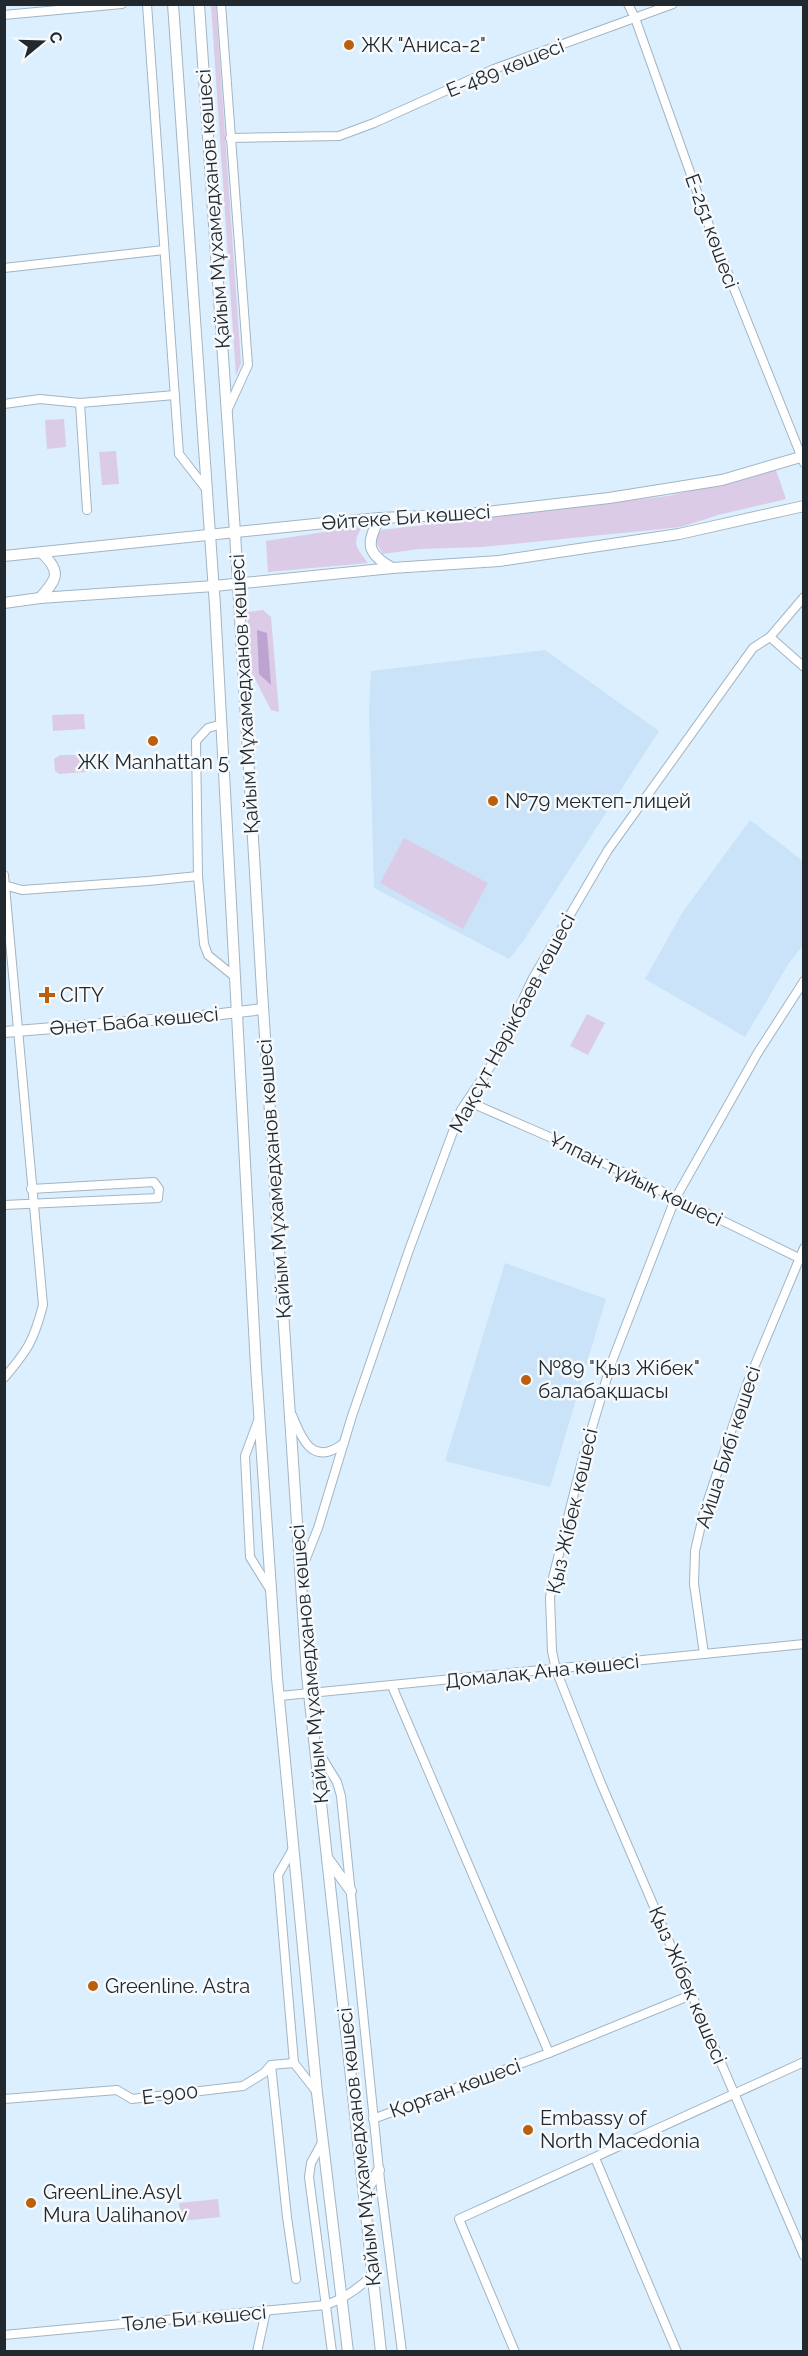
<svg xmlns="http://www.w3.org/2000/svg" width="808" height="2356" font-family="Raleway,sans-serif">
	<rect width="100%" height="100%" fill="#dbefff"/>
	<g fill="#cae3f8">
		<polygon points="545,650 659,731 522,943 509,959 374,888 369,711 371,671"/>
		<polygon points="750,820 803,861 804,944 789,963 745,1037 645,979 682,913"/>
		<polygon points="505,1263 606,1299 550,1487 445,1461"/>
	</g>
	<g fill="#dbcbe7">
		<polygon points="211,5 216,5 241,363 236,376"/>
		<polygon points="64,419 66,447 47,449 45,420"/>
		<polygon points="116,451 119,484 102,485 99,452"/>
		<polygon points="776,470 786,499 718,515 681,527 482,547 419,549 383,554 376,542 376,535 382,530 668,496"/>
		<path d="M363 526C351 543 356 547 368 563L268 572 266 541Z"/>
		<polygon points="263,610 271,617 279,712 271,710 252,673 247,612"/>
		<polygon points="84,714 85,729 53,731 52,715"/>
		<polygon points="60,755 84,755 89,760 89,769 86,772 59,774 55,771 54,759"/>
		<polygon points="404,838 488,883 463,929 380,883"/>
		<polygon points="587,1014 605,1023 588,1055 570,1046"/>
		<polygon points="218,2199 220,2217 181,2221 179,2203"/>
	</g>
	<polygon fill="#bda3cf" points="257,630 267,633 271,685 259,674"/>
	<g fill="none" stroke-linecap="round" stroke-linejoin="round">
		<g stroke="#a2b5c4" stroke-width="10">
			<g id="street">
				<polyline points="147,4 179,454 207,490"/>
				<polyline points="221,4 248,365 227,411"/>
				<polyline points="628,4 635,18 711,231 804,463"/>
				<polyline points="4,15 122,4"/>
				<polyline points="230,138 339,136 374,123 494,69 673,4"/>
				<polyline points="4,268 164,250"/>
				<polyline points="4,404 40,399 80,403"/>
				<polyline points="87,510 80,403 175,395"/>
				<polyline points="770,637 804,667"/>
				<polyline points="222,724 208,728 196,741 198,876 204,944 208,955 235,977"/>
				<path d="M4 875 43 1305C34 1340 28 1350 4 1378"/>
				<polyline points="4,885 22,890 148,881 198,876"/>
				<polyline points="804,981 757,1054 675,1199 611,1364 582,1461 553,1578 550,1598 552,1651 556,1670 600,1781 804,2256"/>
				<polyline points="467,1101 561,1142 803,1260"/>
				<polyline points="4,1205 158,1198 159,1189 154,1182 31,1189"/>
				<path d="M292 1415C303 1441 313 1467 344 1443"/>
				<polyline points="258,1421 245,1456 250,1557 271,1591"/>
				<polyline points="301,1571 318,1528 352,1416 409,1250 461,1110 492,1064 533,978 608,850 753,648 770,637 804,597"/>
				<polyline points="704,1654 694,1584 695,1551 704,1512 747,1384 804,1248"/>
				<polyline points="392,1686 549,2053"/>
				<polyline points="280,1696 804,1644"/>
				<polyline points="316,1748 337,1782 341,1796 380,2180 402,2352"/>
				<polyline points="294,1847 278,1875 294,2063 316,2091"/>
				<polyline points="271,2065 287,2217 296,2279"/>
				<polyline points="4,2099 117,2090 132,2099 243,2086 264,2073 271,2065 294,2063"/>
				<polyline points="373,2119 549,2053 691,1995"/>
				<polyline points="323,2141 311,2163 309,2177 332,2352"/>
				<polyline points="595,2158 677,2352"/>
				<path d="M4 2335 326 2305C345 2298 359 2289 373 2274"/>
				<polyline points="257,2352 266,2311"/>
				<polyline points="515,2352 459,2219 804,2062"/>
			</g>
		</g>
		<g stroke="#a2b5c4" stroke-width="12">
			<g id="secondary">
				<polyline points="173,4 215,606 256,1367 277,1678 317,2093 348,2352"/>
				<polyline points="199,4 235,533 262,991 307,1675 381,2352"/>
				<path d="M380 518C366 543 366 553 392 568"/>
				<polyline points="4,556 315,524 380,518 470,514 609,498 722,480 804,456"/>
				<path d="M40 598C57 579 62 572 42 553"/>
				<polyline points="4,603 40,598 214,586 392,568 499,561 679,534 804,506"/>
				<polyline points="4,1032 213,1015 263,1009"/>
				<polyline points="328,1859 351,1891"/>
				<polyline points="364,2194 379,2170"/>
			</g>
		</g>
		<use href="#street" stroke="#fff" stroke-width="8"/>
		<use href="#secondary" stroke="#fff" stroke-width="10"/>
	</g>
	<g fill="#bc5f0c" stroke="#f6fafd" stroke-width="2">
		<circle cx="349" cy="45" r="6"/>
		<circle cx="153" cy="741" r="6"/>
		<circle cx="493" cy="801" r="6"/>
		<path d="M44 986h6v6h6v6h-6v6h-6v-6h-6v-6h6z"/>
		<circle cx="526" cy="1380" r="6"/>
		<circle cx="93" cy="1986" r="6"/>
		<circle cx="528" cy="2130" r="6"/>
		<circle cx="31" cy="2203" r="6"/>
	</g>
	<g text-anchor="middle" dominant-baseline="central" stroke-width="5" stroke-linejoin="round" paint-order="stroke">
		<g font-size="20" fill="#21282e" stroke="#f6fafd" text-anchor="start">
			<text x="361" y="45">ЖК "Аниса-2"</text>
			<text x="153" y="762" text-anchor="middle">ЖК Manhattan 5</text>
			<text x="505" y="801">№79 мектеп-лицей</text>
			<text x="60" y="995">CITY</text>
			<text x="538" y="1368">№89 "Қыз Жібек"<tspan x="538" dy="23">балабақшасы</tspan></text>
			<text x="105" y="1986">Greenline. Astra</text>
			<text x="540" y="2118">Embassy of<tspan x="540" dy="23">North Macedonia</tspan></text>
			<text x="43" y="2192">GreenLine.Asyl<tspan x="43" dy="23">Mura Ualihanov</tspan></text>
		</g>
		<g font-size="20" fill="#21282e" stroke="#f6fafd">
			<text transform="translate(505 68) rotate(-22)">Е-489 көшесі</text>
			<text transform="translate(213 209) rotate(-94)">Қайым Мұхамедханов көшесі</text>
			<text transform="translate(712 231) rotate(70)">Е-251 көшесі</text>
			<text transform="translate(406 517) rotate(-4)">Әйтеке Би көшесі</text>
			<text transform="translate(244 694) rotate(-93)">Қайым Мұхамедханов көшесі</text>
			<text transform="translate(134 1021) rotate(-5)">Әнет Баба көшесі</text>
			<text transform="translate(512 1023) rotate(-62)">Мақсұт Нәрікбаев көшесі</text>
			<text transform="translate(274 1179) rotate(-94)">Қайым Мұхамедханов көшесі</text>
			<text transform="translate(636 1179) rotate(26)">Ұлпан тұйық көшесі</text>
			<text transform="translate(728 1447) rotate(-72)">Айша Бибі көшесі</text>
			<text transform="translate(572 1511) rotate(-77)">Қыз Жібек көшесі</text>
			<text transform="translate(309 1664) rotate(-95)">Қайым Мұхамедханов көшесі</text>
			<text transform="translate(542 1671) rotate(-6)">Домалақ Ана көшесі</text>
			<text transform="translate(688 1985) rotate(67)">Қыз Жібек көшесі</text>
			<text transform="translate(455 2088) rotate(-20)">Қорған көшесі</text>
			<text transform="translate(170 2094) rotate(-7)">E-900</text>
			<text transform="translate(359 2147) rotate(-96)">Қайым Мұхамедханов көшесі</text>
			<text transform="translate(194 2318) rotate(-5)">Төле Би көшесі</text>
		</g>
	</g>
	<rect width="808" height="2356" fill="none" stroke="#21282e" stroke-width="12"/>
	<g transform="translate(42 42) rotate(71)" stroke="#f6fafd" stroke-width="4.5" paint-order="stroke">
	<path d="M0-4.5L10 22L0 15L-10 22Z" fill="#21282e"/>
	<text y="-9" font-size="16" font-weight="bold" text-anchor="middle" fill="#21282e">С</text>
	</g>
</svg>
